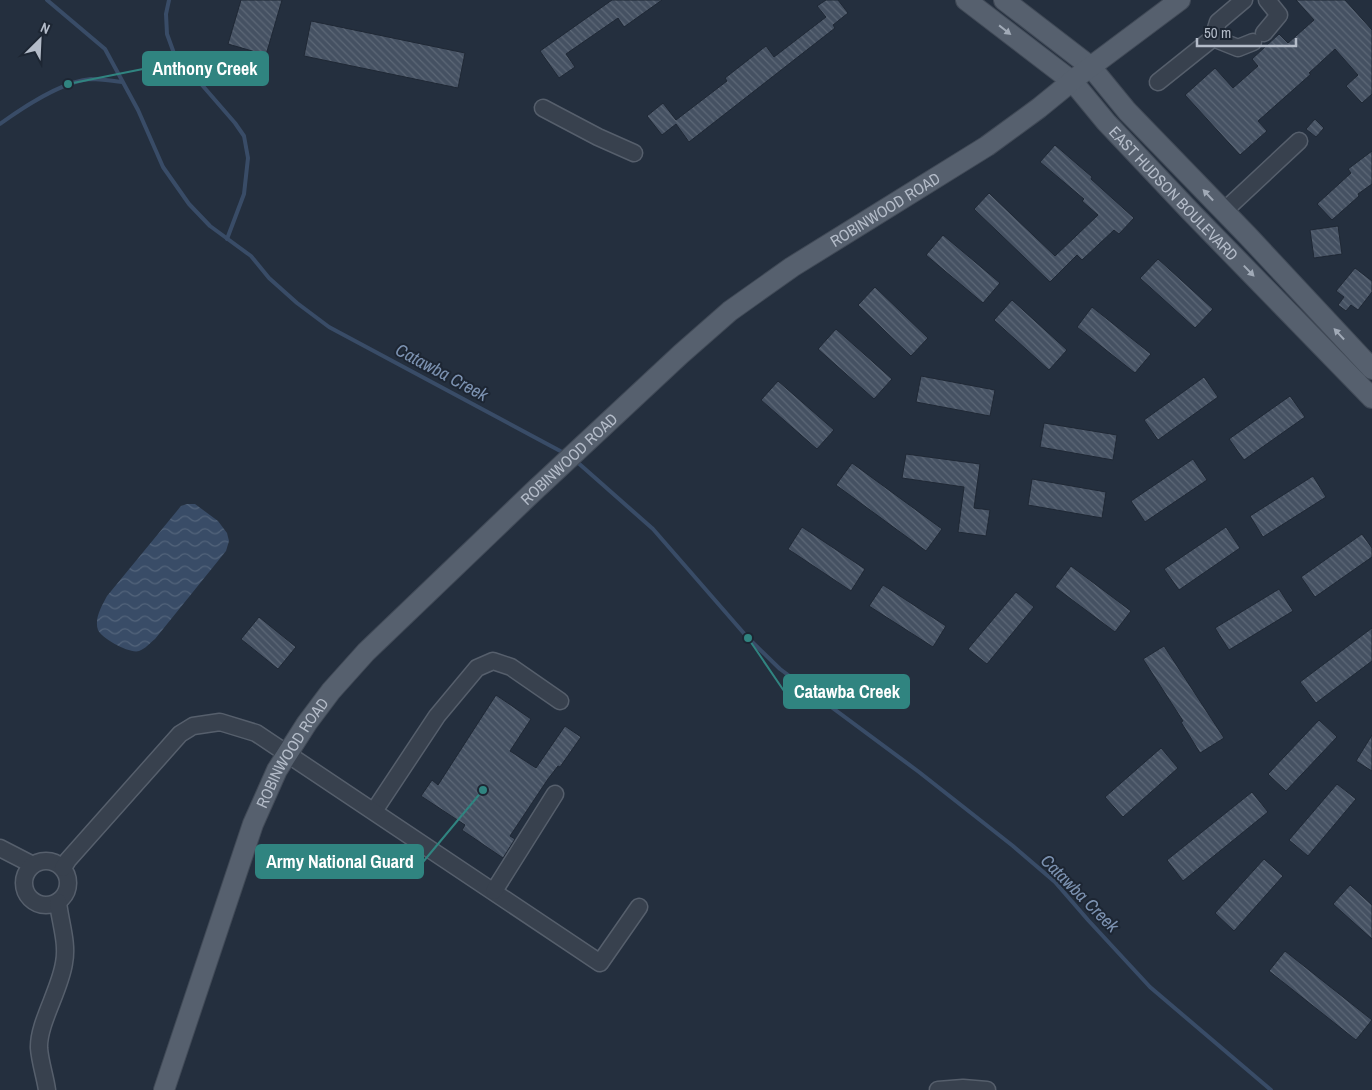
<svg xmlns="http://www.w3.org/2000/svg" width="1372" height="1090" font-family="'Archivo Narrow',sans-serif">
	<defs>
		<pattern id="water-waves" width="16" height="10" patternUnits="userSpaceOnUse" patternTransform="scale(1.25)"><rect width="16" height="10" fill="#394c67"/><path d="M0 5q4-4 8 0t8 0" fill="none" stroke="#53647b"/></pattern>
		<pattern id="building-back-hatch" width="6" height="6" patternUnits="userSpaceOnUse" patternTransform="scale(1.25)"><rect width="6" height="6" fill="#455162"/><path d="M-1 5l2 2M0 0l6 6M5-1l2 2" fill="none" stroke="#5d6877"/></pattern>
	</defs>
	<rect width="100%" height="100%" fill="#242f3e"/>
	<path fill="url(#water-waves)" d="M187 504H195L218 521 227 533 229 541 226 551 155 639C150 643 145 649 139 651 130 654 102 639 98 630 94 618 102 606 107 596L181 506Z"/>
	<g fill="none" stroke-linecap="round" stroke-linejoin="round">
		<g stroke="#394c67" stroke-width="4">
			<polyline points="47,0 105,49 138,110 163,167 189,204 210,226 251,256 269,278 297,303 329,327 564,453"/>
			<polyline points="169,0 166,14 167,34 175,56 189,70 235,123 244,136 248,158 244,194 227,239"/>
			<path d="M0 124C22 108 63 81 91 79 101 79 112 81 122 82"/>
			<polyline points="576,461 653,529 748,638 780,669 919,772 1013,846 1055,882 1088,920 1150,987 1271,1090"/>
		</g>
	</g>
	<g fill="url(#building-back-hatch)" stroke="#1f2835">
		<polygon points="241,0 282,0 266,55 228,44"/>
		<polygon points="612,0 662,0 624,27 618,18 566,54 575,67 559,78 540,51"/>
		<polygon points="826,0 838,0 848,13 833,25 835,28 689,142 676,124 662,135 647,116 663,103 676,120 727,81 725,78 766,46 774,57 826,17 817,6"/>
		<polygon points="1296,0 1345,0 1372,30 1372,94 1362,103 1346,86 1358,75 1335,49 1309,73 1311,74 1258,121 1267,131 1240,155 1185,95 1215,68 1233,88 1258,66 1252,59 1279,34 1288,43 1314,20"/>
		<polygon points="311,21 465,53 458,88 304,56"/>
		<polygon points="1315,119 1324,128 1316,137 1306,129"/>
		<polygon points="1055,145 1092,177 1091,179 1134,218 1119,234 1114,230 1082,260 1077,255 1050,282 974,209 989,193 1055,256 1098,215 1082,201 1084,199 1040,162"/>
		<polygon points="1372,151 1372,184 1358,194 1359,196 1332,220 1317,204 1351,173 1348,169"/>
		<polygon points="1338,226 1342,254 1314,258 1310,230"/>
		<polygon points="943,235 1000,283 983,303 926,255"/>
		<polygon points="1158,259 1213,309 1195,328 1140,278"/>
		<polygon points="1355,268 1372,281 1372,292 1358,310 1351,305 1346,311 1338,305 1344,297 1336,291"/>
		<polygon points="875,287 928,338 911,356 858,305"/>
		<polygon points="1012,300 1067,350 1049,370 994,320"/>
		<polygon points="1092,307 1151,354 1135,373 1077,327"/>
		<polygon points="836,329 892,379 874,399 818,349"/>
		<polygon points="921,376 995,390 990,416 916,402"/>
		<polygon points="1204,377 1218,397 1158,440 1144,420"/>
		<polygon points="778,381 834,430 817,449 761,400"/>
		<polygon points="1290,396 1305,417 1244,460 1229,439"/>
		<polygon points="1044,423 1117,435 1113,460 1040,447"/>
		<polygon points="906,454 980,464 974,508 990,510 986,536 958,532 964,487 902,478"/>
		<polygon points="1193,459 1207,480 1145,522 1131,501"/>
		<polygon points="852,463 942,529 926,551 836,485"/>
		<polygon points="1313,476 1326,497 1263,537 1250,516"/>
		<polygon points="1032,479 1106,492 1102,518 1028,505"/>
		<polygon points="802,527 865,569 851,591 788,549"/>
		<polygon points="1226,527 1240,548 1179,590 1164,569"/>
		<polygon points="1362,534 1372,548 1372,557 1315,597 1301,577"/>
		<polygon points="1071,566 1131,611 1115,632 1055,587"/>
		<polygon points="883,585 946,626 933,647 869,606"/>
		<polygon points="1279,589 1293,611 1229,650 1215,628"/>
		<polygon points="1016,592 1034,607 987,664 968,649"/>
		<polygon points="259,617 296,647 278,669 241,639"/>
		<polygon points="1372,628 1372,661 1316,703 1300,682"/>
		<polygon points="1164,646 1224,738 1200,753 1181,722 1183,721 1143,659"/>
		<polygon points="496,695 531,719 510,751 536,768 565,726 581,737 560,767 558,766 548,779 510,836 515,839 503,858 462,830 465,825 421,796 432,780 438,785"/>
		<polygon points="1319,720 1337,737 1286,791 1268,774"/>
		<polygon points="1372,735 1372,771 1356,761"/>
		<polygon points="1161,748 1178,768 1123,817 1105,797"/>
		<polygon points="1337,784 1356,799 1308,856 1289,840"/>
		<polygon points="1252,792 1268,812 1183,881 1167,860"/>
		<polygon points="1264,859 1283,876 1234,931 1215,913"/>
		<polygon points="1350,885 1372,905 1372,939 1333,904"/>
		<polygon points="1285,951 1372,1020 1356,1040 1269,971"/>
	</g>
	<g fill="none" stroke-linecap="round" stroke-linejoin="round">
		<g stroke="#565f6c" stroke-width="19">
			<g id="minor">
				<polyline points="1264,33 1279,15 1267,0"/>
				<polyline points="1213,38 1218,22 1244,0"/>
				<polyline points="1158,82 1213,38 1238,48 1253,42"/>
				<polyline points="543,108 598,137 634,153"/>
				<polyline points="1224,211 1299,141"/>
				<polyline points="374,811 437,716 477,668 493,661 511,667 560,701"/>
				<polyline points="0,848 33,865"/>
				<circle cx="46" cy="883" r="22"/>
				<polyline points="63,868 68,860 180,734 193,726 220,722 256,733 600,963 639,907"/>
				<polyline points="494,891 555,794"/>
				<path d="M47 1090C45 1076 40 1062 39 1048 38 1024 60 990 64 963 68 943 60 922 58 902"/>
				<polyline points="938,1090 963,1088 987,1090"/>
			</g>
		</g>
		<g stroke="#414a57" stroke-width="22">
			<g id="major">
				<path id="s1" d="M966 0 1073 82 1106 122 1190 211 1372 398"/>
				<polyline points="1004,0 1091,67 1127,111 1248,236 1372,369"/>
				<path id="s2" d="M164 1090 253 824 277 770 307 723 331 691 366 652 533 492 681 354 730 311 792 267 987 146 1039 108 1077 77 1180 0"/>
			</g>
		</g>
		<use href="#minor" stroke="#38414e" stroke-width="16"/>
		<use href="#major" stroke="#56606e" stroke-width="20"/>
	</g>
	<defs><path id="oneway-solid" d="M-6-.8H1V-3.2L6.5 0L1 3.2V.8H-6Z" transform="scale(1.25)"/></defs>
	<g fill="#a1aab7">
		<use href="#oneway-solid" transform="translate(1005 30) rotate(38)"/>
		<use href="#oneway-solid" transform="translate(1208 195) rotate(-133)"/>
		<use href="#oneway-solid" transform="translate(1249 271) rotate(46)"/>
		<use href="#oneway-solid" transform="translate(1339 334) rotate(-133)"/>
	</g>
	<g text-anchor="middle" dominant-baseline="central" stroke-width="4" stroke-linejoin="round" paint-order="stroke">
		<g font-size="16" fill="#b4bcc9" stroke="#1d2633">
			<text stroke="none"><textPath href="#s1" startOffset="285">EAST HUDSON BOULEVARD</textPath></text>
			<text stroke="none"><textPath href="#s2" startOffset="1172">ROBINWOOD ROAD</textPath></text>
			<text stroke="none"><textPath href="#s2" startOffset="768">ROBINWOOD ROAD</textPath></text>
			<text stroke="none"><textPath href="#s2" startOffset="362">ROBINWOOD ROAD</textPath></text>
		</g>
		<g font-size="18" font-style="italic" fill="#7c92b1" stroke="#1d2633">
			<text transform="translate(442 372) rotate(28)">Catawba Creek</text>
			<text transform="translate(1080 893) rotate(45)">Catawba Creek</text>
		</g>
	</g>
	<path fill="none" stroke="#308480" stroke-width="2" d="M68 84L143 69M748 638L784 691M483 790L423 862"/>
	<g fill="#308480" stroke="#1d2633" stroke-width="2">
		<circle cx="68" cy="84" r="5"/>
		<circle cx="748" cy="638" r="5"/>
		<circle cx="483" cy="790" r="5"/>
	</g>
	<g fill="#308480" stroke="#308480" stroke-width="2">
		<rect x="143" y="52" width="125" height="33" rx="5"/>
		<rect x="784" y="675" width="125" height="33" rx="5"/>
		<rect x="256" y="845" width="167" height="33" rx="5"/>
	</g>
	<g font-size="18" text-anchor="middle" font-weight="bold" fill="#fff">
		<text x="205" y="75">Anthony Creek</text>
		<text x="847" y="698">Catawba Creek</text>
		<text x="340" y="868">Army National Guard</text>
	</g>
	<g transform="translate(40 40) rotate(24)" stroke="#1d2633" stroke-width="4" paint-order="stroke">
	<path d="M0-4L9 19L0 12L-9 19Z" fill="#b4bcc9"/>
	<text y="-8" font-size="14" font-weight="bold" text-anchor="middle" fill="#b4bcc9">N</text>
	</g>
	<path d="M1197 38v8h99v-8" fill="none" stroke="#b4bcc9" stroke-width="2.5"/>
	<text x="1204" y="38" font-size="15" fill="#b4bcc9" stroke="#1d2633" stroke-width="4" paint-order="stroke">50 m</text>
</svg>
